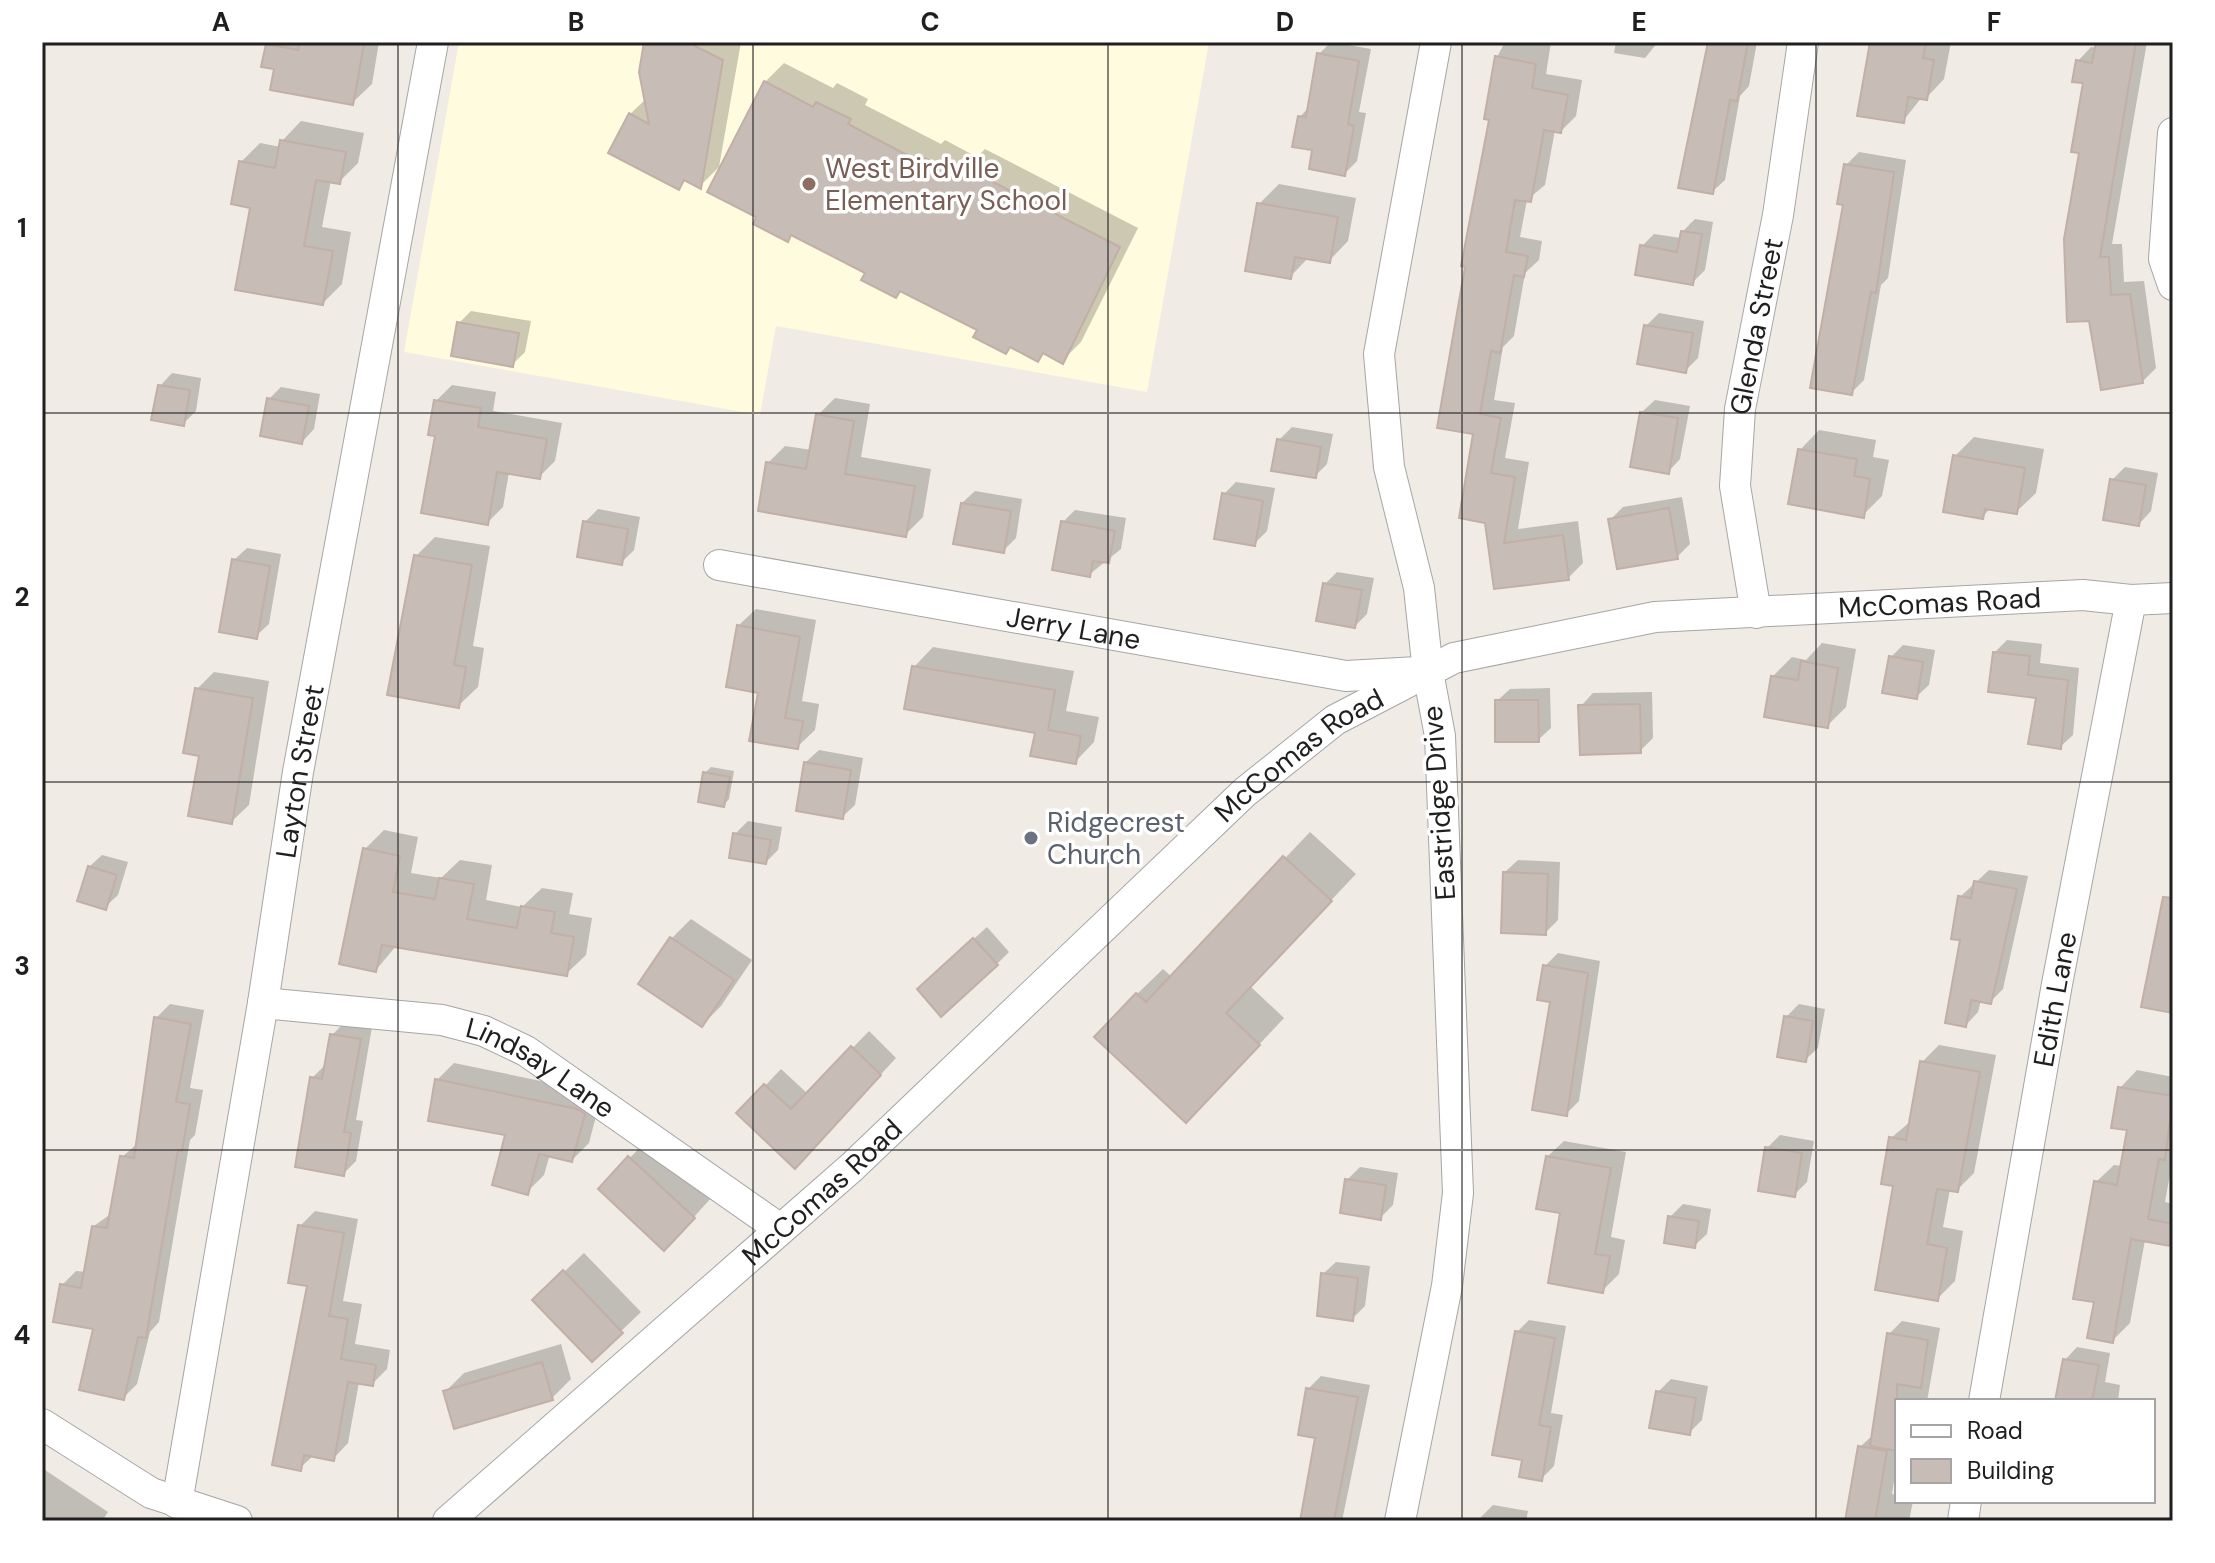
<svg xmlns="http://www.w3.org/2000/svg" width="2215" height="1563" font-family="'DM Sans',sans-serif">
	<rect width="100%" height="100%" fill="#f0ebe4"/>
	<polygon fill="#fffbde" points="459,42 1209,42 1147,392 776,326 760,415 404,352"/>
	<g fill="#0003">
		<polygon points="271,42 379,42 372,84 352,103 276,68 267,45"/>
		<polygon points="647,42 741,42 719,167 700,186 686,179 679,187 630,114 646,99"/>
		<polygon points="1331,42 1371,49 1359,112 1366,113 1357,161 1344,174 1315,149 1300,117 1309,107 1319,54"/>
		<polygon points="1505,42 1551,42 1546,74 1582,80 1576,116 1561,131 1555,130 1545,185 1527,200 1520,237 1542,241 1539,260 1525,273 1514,336 1503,347 1494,400 1515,403 1505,458 1529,462 1518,529 1578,521 1583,563 1568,578 1496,587 1476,433 1492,119 1497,57"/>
		<polygon points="1616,42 1658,42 1645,58 1614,53"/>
		<polygon points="1710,42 1757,42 1749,86 1740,96 1725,180 1712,192 1680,187"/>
		<polygon points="1872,42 1951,42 1944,79 1926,98 1922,97 1903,121"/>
		<polygon points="2098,42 2147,42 2112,244 2122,244 2124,282 2144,281 2156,368 2142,382 2102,388 2081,151 2085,82 2078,61 2091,47 2097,48"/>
		<polygon points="784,63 833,88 837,83 868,99 865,105 941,144 945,140 977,157 985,149 1138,228 1081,342 1062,361 1045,352 1038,359 1012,346 1006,351 979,329 902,290 896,296 868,272 793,234 787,239 765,82"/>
		<polygon points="301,121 364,133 358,163 339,182 331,180 322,227 351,232 342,284 323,303 253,206 241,162 260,143 281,147 282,141"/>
		<polygon points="1859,152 1906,160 1888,278 1881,285 1864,380 1851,393 1846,165"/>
		<polygon points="1279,184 1356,198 1348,241 1329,261 1309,257 1290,277 1259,204"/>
		<polygon points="1695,219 1713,222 1705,270 1692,283 1642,246 1654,234 1681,238 1682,232"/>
		<polygon points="471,311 531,321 525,352 512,365 459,323"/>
		<polygon points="1659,313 1704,321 1698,358 1685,371 1646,326"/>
		<polygon points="172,373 201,378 196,411 183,424 160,386"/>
		<polygon points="452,385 496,392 493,411 562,423 555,461 539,477 509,472 503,507 487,523 437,435 436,401"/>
		<polygon points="281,387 320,394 314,429 302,442 269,399"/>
		<polygon points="835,398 870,404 861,457 931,469 923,517 905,535 768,463 785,446 812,450 818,415"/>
		<polygon points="1655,400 1690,406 1680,459 1668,472 1642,412"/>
		<polygon points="1292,427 1333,434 1327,464 1315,476 1279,440"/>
		<polygon points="1819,430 1876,440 1873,457 1889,460 1882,496 1863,515 1800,450"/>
		<polygon points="1974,437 2044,449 2036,493 2016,512 1991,508 1983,516 1955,456"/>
		<polygon points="2125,467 2158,473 2151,511 2139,524 2112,480"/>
		<polygon points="1236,482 1275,488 1267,531 1254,544 1224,494"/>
		<polygon points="975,491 1022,499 1016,538 1003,551 962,503"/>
		<polygon points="1682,497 1690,544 1677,557 1610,520 1623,507"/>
		<polygon points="598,509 640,517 634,550 621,563 585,522"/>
		<polygon points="1075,510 1126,518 1121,549 1090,574 1063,522"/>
		<polygon points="435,537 490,546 473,646 484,648 478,687 458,706 416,556"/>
		<polygon points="247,548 281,554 269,624 256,636 234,560"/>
		<polygon points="1337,572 1374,578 1367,614 1355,626 1325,584"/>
		<polygon points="756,609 816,620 802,701 819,704 815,730 797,747 760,691 738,626"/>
		<polygon points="2007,640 2042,644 2040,663 2079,668 2073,735 2060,747 2038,696 1994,653"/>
		<polygon points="1822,643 1856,649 1846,707 1827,726 1773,676 1792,657 1806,660"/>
		<polygon points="1903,645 1935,650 1929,685 1916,697 1891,657"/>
		<polygon points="933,647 1074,671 1066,711 1099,717 1094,742 1075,762 1037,731 914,667"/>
		<polygon points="214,672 269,681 249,805 231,822 201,755 197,689"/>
		<polygon points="1550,688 1551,728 1538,740 1497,701 1510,689"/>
		<polygon points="1652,692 1653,738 1640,751 1581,706 1593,693"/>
		<polygon points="819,750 863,758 855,805 842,817 806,762"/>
		<polygon points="711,767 734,771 729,799 724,805 705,773"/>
		<polygon points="748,821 782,827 778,850 766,862 735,834"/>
		<polygon points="384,830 418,837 411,873 441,878 460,860 492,865 486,900 522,907 542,888 573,893 569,914 592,918 586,955 566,974 396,946 376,970 365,849"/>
		<polygon points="1310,832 1356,874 1250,986 1284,1018 1212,1095 1137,994 1163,969 1172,977"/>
		<polygon points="102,855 128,862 118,895 105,907 89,867"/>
		<polygon points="1518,860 1560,862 1558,920 1545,933 1505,872"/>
		<polygon points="1989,870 2028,876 2003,989 1990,1002 1981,1000 1978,1012 1966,1025 1960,897"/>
		<polygon points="691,919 752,960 721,1006 702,1025 672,938"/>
		<polygon points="987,927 1009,952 997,964 932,977"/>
		<polygon points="1558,953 1600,961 1579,1101 1566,1114 1545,966"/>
		<polygon points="170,1004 204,1010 190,1088 203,1090 195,1135 190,1140 159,1322 150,1332 137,1384 123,1398 95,1327 62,1285 76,1271 86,1272 94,1226 112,1213 122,1157 138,1143 156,1018"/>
		<polygon points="1799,1004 1825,1009 1818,1048 1805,1060 1786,1017"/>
		<polygon points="345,1022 372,1027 356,1120 363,1121 356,1161 343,1174 312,1078 325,1065 332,1035"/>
		<polygon points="869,1031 896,1058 811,1150 739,1113 781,1069 808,1094"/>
		<polygon points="1939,1045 1996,1055 1974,1173 1957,1190 1950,1189 1943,1227 1963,1231 1955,1281 1937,1299 1896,1184 1891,1138 1911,1121 1922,1062"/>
		<polygon points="454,1063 594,1092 601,1097 589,1143 572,1160 550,1154 544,1175 527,1192 508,1133 437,1080"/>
		<polygon points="2137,1070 2173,1077 2173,1158 2165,1202 2173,1204 2173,1241 2170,1244 2145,1240 2130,1323 2112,1341 2096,1301 2096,1182 2114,1165 2123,1166 2129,1129 2120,1088"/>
		<polygon points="1780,1135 1814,1141 1807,1182 1794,1195 1767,1148"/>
		<polygon points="649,1138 712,1197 683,1229 600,1189"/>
		<polygon points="1564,1141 1626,1152 1611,1237 1625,1240 1619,1274 1602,1291 1562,1212 1547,1157"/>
		<polygon points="1360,1167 1398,1173 1393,1205 1380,1218 1347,1180"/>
		<polygon points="1683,1204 1711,1209 1707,1234 1694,1246 1670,1217"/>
		<polygon points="315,1211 358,1219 343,1301 362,1304 355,1344 390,1350 387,1369 372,1384 359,1382 348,1443 333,1459 314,1455 300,1468 309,1285 300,1226"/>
		<polygon points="584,1253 641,1312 592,1359 534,1300"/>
		<polygon points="1336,1262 1370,1266 1365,1306 1352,1319 1323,1274"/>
		<polygon points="1529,1320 1566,1326 1551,1413 1563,1415 1554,1466 1541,1479 1524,1458 1517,1332"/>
		<polygon points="1902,1321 1940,1328 1927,1401 1897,1401 1897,1462 1892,1494 1897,1495 1897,1501 1913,1501 1909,1521 1845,1521 1860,1447 1874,1434 1889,1334"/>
		<polygon points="561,1344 571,1379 552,1398 445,1392 464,1373"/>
		<polygon points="2077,1347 2110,1353 2105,1382 2120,1385 2118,1401 2058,1401 2065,1360"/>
		<polygon points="1321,1376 1370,1385 1342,1521 1303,1521 1317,1436 1308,1389"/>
		<polygon points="1671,1379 1708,1386 1702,1420 1689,1433 1658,1392"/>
		<polygon points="42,1468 108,1512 102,1521 42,1521"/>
		<polygon points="1493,1505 1528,1511 1526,1521 1477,1521"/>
	</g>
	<g fill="#c8bcb7" stroke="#c2afa6" stroke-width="2">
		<polygon points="300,42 364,44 353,105 270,90 274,69 261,67 266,44 298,50"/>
		<polygon points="644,42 687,42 723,60 701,189 684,180 679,190 608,153 629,113 649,124 639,72"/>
		<polygon points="1708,42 1748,42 1737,101 1730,100 1713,194 1678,188"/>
		<polygon points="1870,42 1926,42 1923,58 1934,60 1927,100 1908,97 1904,123 1857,116"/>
		<polygon points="2096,42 2136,42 2100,257 2109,257 2111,295 2130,294 2143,383 2101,390 2089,321 2067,322 2064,239 2079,153 2071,152 2083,83 2072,82 2076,60 2092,63"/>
		<polygon points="1317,53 1359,61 1348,124 1354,126 1345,176 1309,169 1312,150 1292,147 1298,116 1306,117"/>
		<polygon points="1495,56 1536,64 1532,88 1568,95 1561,133 1544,130 1531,202 1515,200 1506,252 1528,256 1524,277 1514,275 1500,353 1491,351 1480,414 1501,418 1491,473 1515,477 1504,543 1563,535 1569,580 1494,589 1485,523 1459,518 1473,434 1437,428 1465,267 1461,266 1489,120 1484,119"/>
		<polygon points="764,81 813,107 816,102 851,119 848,124 922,163 924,158 959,176 964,167 1120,247 1063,364 1043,353 1038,362 1010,347 1006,354 973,337 977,330 900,291 896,298 861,280 865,273 791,235 788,242 753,224 756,217 707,192"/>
		<polygon points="280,140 346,152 340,184 316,180 304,246 333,251 323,305 235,290 250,208 231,204 239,161 275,168"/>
		<polygon points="1844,164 1894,172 1876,293 1871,292 1852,395 1810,388 1843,205 1837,204"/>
		<polygon points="1257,203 1338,217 1330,263 1295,257 1291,279 1245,271"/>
		<polygon points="1681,231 1702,234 1693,285 1635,275 1640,245 1677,252"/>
		<polygon points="457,322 519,333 513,367 451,356"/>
		<polygon points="1644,325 1693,333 1686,373 1637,364"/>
		<polygon points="158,385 190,390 184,426 151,420"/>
		<polygon points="267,398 309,406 302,444 260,436"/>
		<polygon points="434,400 481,408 478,427 547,439 540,479 497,472 488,525 421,513 435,436 428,435"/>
		<polygon points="1640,412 1678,418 1669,474 1630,467"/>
		<polygon points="816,414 854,421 845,474 915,486 906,537 758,511 766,462 806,469"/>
		<polygon points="1277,439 1321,447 1316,478 1271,471"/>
		<polygon points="1798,449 1857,459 1854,476 1870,479 1864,518 1788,504"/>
		<polygon points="1953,455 2025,468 2017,514 1985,509 1983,519 1943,512"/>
		<polygon points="2110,479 2146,485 2139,526 2103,520"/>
		<polygon points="1222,493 1263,501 1255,546 1214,539"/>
		<polygon points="961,503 1011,511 1004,553 953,544"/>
		<polygon points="1669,508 1678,559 1617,569 1608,519"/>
		<polygon points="583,521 628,529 622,565 577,557"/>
		<polygon points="1061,521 1115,531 1109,563 1093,561 1090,577 1052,570"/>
		<polygon points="414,555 472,565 454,665 466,667 459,708 387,695"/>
		<polygon points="232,559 270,566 257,639 219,632"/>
		<polygon points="1323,583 1362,590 1355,628 1316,621"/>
		<polygon points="737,625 800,637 785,718 803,721 798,749 749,741 758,693 726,687"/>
		<polygon points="1993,652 2030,656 2028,675 2068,680 2061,749 2028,744 2036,698 1988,692"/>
		<polygon points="1889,656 1923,662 1917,699 1882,693"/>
		<polygon points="1801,661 1838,668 1828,728 1764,717 1771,676 1798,680"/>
		<polygon points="912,666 1055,690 1048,730 1081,736 1076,764 1030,756 1035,733 904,709"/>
		<polygon points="195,688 253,698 232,824 188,816 199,756 183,753"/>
		<polygon points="1495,700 1538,700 1539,742 1495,742"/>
		<polygon points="1640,704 1641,753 1580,755 1578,705"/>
		<polygon points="804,762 851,770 843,819 796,811"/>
		<polygon points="703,772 730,777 724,807 698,802"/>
		<polygon points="733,833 771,840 766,864 729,858"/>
		<polygon points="363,848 400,856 393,892 435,899 439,878 474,884 467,919 517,928 521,906 555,912 551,933 574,937 567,976 382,945 376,972 339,964"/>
		<polygon points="1283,856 1332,901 1226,1013 1260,1045 1186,1123 1094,1037 1136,993 1146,1002"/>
		<polygon points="88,866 117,875 106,910 77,901"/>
		<polygon points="1503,872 1548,874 1546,935 1501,933"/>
		<polygon points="1974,881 2017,889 1991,1004 1971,1000 1966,1027 1945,1023 1960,940 1951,939 1958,896 1971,898"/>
		<polygon points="2163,897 2173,898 2173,1013 2141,1007"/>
		<polygon points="670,937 734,980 702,1027 638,984"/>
		<polygon points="973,938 998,965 941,1017 917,989"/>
		<polygon points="1543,965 1588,973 1567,1116 1532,1110 1550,1002 1537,1000"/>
		<polygon points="1784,1016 1813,1021 1806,1062 1777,1057"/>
		<polygon points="154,1017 191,1024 176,1102 190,1104 182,1151 178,1150 146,1338 138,1337 124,1400 79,1390 93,1329 53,1322 60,1284 81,1288 92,1226 107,1228 120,1156 134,1158"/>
		<polygon points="330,1034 361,1039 344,1132 351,1133 344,1176 295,1167 310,1077 322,1079"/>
		<polygon points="851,1046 881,1075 795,1169 736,1113 764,1084 791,1109"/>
		<polygon points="1920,1061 1980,1072 1958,1192 1937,1189 1927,1244 1947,1248 1938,1301 1875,1290 1893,1186 1881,1184 1889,1137 1906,1140"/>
		<polygon points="435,1079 577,1109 585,1114 572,1162 539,1154 528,1195 492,1185 505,1135 428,1121"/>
		<polygon points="2118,1087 2173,1096 2165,1160 2159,1159 2148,1219 2173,1224 2173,1233 2171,1246 2131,1239 2113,1343 2087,1338 2094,1302 2073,1299 2094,1181 2117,1185 2127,1130 2111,1128"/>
		<polygon points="1765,1147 1802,1153 1795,1197 1758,1191"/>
		<polygon points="628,1156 695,1218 664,1251 598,1189"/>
		<polygon points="1546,1156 1611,1168 1595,1254 1610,1256 1603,1293 1548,1283 1560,1213 1536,1209"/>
		<polygon points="1345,1179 1386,1185 1381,1220 1340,1213"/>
		<polygon points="1668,1216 1699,1221 1695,1248 1664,1243"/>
		<polygon points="298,1225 344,1233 329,1316 348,1319 341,1359 376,1365 373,1386 348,1382 334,1461 304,1455 301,1471 272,1465 307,1286 288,1283"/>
		<polygon points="563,1270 623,1333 592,1362 532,1300"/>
		<polygon points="1321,1273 1358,1278 1353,1321 1317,1316"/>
		<polygon points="1515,1331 1555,1338 1539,1425 1551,1427 1542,1481 1519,1477 1522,1460 1492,1455"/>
		<polygon points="1887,1333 1928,1340 1921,1388 1897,1384 1897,1451 1870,1446"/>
		<polygon points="2063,1359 2099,1365 2092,1401 2055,1401"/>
		<polygon points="542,1362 553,1400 454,1429 443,1391"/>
		<polygon points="1306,1388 1358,1397 1334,1521 1300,1521 1315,1438 1298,1435"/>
		<polygon points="1656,1391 1696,1398 1690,1435 1649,1428"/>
		<polygon points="1858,1446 1887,1451 1875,1521 1845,1521"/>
	</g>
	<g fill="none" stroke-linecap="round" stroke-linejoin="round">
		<g stroke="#a6a6a6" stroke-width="32">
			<g id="minor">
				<polyline points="2173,133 2164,259 2173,285"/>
				<path id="s1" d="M719 565 1346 676 1418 672"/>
				<path id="s2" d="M1756 613 1735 486 1740 409 1778 215 1803 42"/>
				<path id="s3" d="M263 1003 442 1020 484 1031 526 1051 780 1229"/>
				<path id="s4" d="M1984 1401 2057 984 2131 600"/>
				<polyline points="42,1424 151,1493 237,1521"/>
				<path id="s5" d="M177 1503 263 1003 298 772 433 42"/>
				<path id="s6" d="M448 1521 852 1167 1245 792 1335 720 1454 658 1655 617 2083 595 2131 600 2173 598"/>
				<polyline points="1400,1521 1447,1286 1458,1193 1440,736 1428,672 1419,588 1389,467 1379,354 1436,42"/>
				<polyline points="1963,1521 1966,1501"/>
			</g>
		</g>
		<use href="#minor" stroke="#fff" stroke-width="30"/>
	</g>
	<path fill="none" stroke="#1f1f1f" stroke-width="2" stroke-opacity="0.55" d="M398 42V1521M753 42V1521M1108 42V1521M1462 42V1521M1816 42V1521M42 413H2173M42 782H2173M42 1150H2173"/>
	<circle fill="#8d6e63" stroke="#fff" stroke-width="3" cx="809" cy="184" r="8"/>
	<circle fill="#6b7280" stroke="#fff" stroke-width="3" cx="1031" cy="838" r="8"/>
	<g text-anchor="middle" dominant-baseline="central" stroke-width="7" stroke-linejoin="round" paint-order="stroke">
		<g font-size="28" fill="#785e54" stroke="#fff" text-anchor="start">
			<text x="825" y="168">West Birdville<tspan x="825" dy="32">Elementary School</tspan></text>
		</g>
		<g font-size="28" fill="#1f1f1f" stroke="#fff">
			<text stroke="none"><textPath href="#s2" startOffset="290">Glenda Street</textPath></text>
			<text stroke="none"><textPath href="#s6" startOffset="1820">McComas Road</textPath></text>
			<text stroke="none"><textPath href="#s1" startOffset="360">Jerry Lane</textPath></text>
			<text stroke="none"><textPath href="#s6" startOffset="1146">McComas Road</textPath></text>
			<text stroke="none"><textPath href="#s5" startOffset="742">Layton Street</textPath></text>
			<text transform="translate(1439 803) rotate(-94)">Eastridge Drive</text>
			<text stroke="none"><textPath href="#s4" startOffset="408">Edith Lane</textPath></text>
			<text stroke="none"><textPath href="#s3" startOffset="290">Lindsay Lane</textPath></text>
			<text stroke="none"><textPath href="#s6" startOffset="498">McComas Road</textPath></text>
		</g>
		<g font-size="28" fill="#5b616d" stroke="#fff" text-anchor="start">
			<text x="1047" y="822">Ridgecrest<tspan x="1047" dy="32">Church</tspan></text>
		</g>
	</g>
	<rect width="2215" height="1563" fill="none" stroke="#ffffff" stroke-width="88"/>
	<rect x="1895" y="1399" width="260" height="104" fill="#ffffff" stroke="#a5a5a5" stroke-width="2"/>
	<rect x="1911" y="1425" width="40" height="12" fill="#ffffff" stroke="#a5a5a5" stroke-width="2"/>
	<text x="1967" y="1439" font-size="24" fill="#1f1f1f">Road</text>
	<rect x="1911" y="1459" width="40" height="24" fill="#c8bcb7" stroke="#a5a5a5" stroke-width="2"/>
	<text x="1967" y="1479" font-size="24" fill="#1f1f1f">Building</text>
	<rect x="44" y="44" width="2127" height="1475" fill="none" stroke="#1f1f1f" stroke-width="3"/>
	<g font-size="26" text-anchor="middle" font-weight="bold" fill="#1f1f1f">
		<text x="221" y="31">A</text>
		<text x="576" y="31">B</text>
		<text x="930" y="31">C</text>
		<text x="1285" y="31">D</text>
		<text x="1639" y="31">E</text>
		<text x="1994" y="31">F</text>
		<text x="22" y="237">1</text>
		<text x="22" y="606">2</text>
		<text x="22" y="975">3</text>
		<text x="22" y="1344">4</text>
	</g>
</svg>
